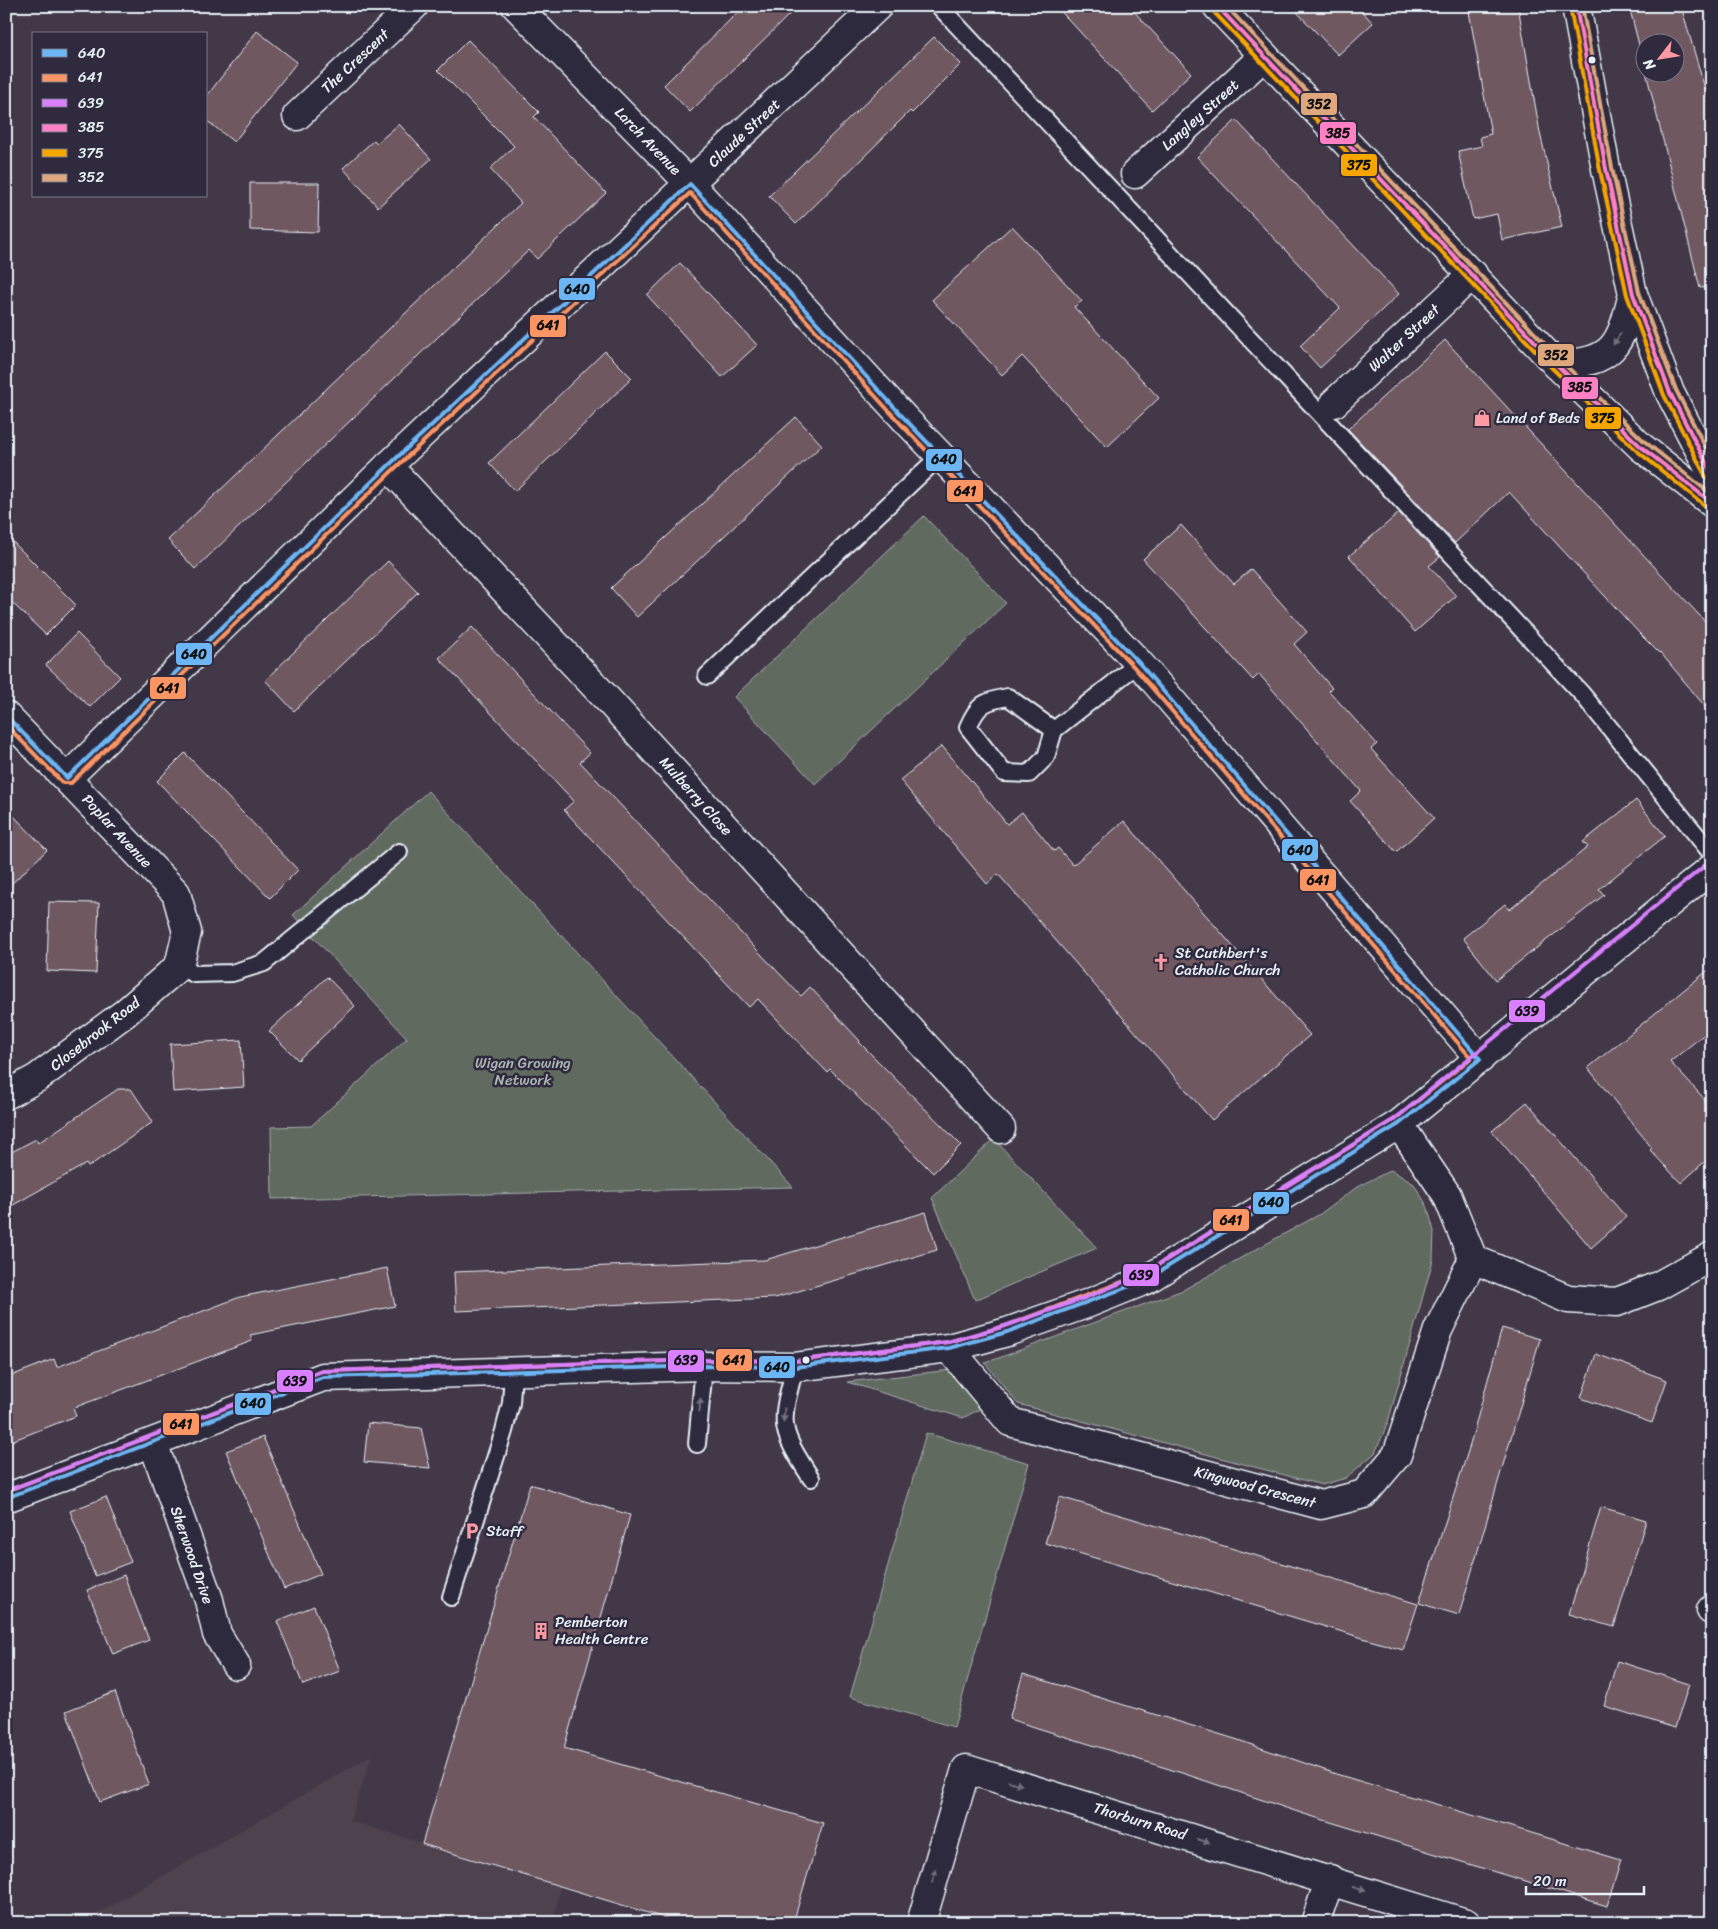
<svg xmlns="http://www.w3.org/2000/svg" width="1718" height="1929" font-family="Sriracha,sans-serif">
	<rect width="100%" height="100%" fill="#423848"/>
	<filter id="ink" filterUnits="userSpaceOnUse"><feTurbulence type="fractalNoise" baseFrequency=".02" numOctaves="2"/><feDisplacementMap in="SourceGraphic" scale="10" xChannelSelector="R" yChannelSelector="G"/><feConvolveMatrix kernelMatrix="1 2 1 2 8 2 1 2 1" color-interpolation-filters="sRGB"/></filter>
	<g filter="url(#ink)">
		<polygon fill="#50424f" points="372,1755 350,1821 560,1886 553,1923 81,1923"/>
		<g fill="#616b5f" stroke="#a4aeac">
			<polygon points="924,516 1006,603 815,784 734,697"/>
			<polygon points="428,791 793,1187 272,1199 271,1127 311,1126 407,1038 293,915"/>
			<polygon points="994,1139 1097,1248 975,1300 932,1198"/>
			<polygon points="1391,1170 1414,1184 1427,1206 1434,1231 1433,1260 1388,1422 1375,1453 1346,1478 1322,1485 1018,1404 985,1363 1183,1290 1320,1214 1357,1187"/>
			<polygon points="959,1369 980,1409 963,1418 847,1382"/>
			<polygon points="926,1433 1029,1463 954,1727 850,1697"/>
		</g>
		<g fill="#705960" stroke="#e8f1f8">
			<polygon points="744,6 798,6 690,112 664,85"/>
			<polygon points="1056,6 1129,6 1191,73 1152,110"/>
			<polygon points="1291,6 1357,6 1373,23 1338,55"/>
			<polygon points="1468,6 1518,6 1540,133 1562,227 1502,240 1497,214 1473,219 1458,151 1482,146 1480,137 1491,134"/>
			<polygon points="1629,6 1681,6 1712,113 1712,287 1700,288 1646,72 1676,72 1676,42 1646,42 1646,72"/>
			<polygon points="257,31 297,62 234,142 206,120 206,97"/>
			<polygon points="934,37 961,64 912,113 910,111 796,224 769,196"/>
			<polygon points="468,40 539,112 534,117 606,193 537,259 529,250 195,569 168,540 521,203 490,169 514,146 438,70"/>
			<polygon points="1236,120 1399,294 1320,368 1300,346 1340,308 1197,157"/>
			<polygon points="399,124 431,159 378,207 343,168 374,140 377,143"/>
			<polygon points="250,183 319,183 318,232 250,230"/>
			<polygon points="1012,226 1082,301 1074,307 1159,398 1107,447 1022,356 1002,375 932,300"/>
			<polygon points="680,263 757,345 722,377 647,295"/>
			<polygon points="1445,340 1712,629 1712,715 1660,652 1659,653 1640,634 1509,492 1455,543 1348,429"/>
			<polygon points="605,351 632,378 515,491 489,463"/>
			<polygon points="796,417 822,445 637,617 611,588"/>
			<polygon points="1399,513 1440,557 1429,566 1456,596 1415,632 1349,556"/>
			<polygon points="1181,525 1234,584 1251,569 1307,632 1294,644 1332,688 1329,691 1377,744 1371,749 1434,818 1396,852 1350,801 1361,791 1259,674 1253,680 1143,559"/>
			<polygon points="6,535 76,605 46,635 6,597"/>
			<polygon points="388,561 418,592 294,711 265,680"/>
			<polygon points="472,627 590,753 580,762 757,950 801,996 810,987 860,1041 859,1042 961,1145 933,1173 830,1069 827,1072 758,999 749,1007 564,810 574,801 439,658"/>
			<polygon points="77,633 120,677 90,707 46,665"/>
			<polygon points="942,746 1007,824 1022,812 1054,851 1058,848 1073,865 1124,821 1310,1035 1212,1120 998,874 987,884 900,780"/>
			<polygon points="185,753 298,870 270,898 157,781"/>
			<polygon points="1636,800 1665,836 1599,889 1604,895 1496,980 1463,938 1505,904 1509,910 1548,879 1588,847 1583,842"/>
			<polygon points="6,808 47,850 6,889"/>
			<polygon points="49,902 99,903 96,973 47,971"/>
			<polygon points="1712,967 1712,1028 1670,1062 1712,1107 1712,1155 1681,1183 1650,1150 1652,1148 1588,1068"/>
			<polygon points="327,977 355,1006 298,1060 269,1031"/>
			<polygon points="241,1040 244,1087 173,1092 170,1044"/>
			<polygon points="118,1089 131,1089 153,1122 88,1167 86,1164 6,1209 6,1155 36,1139 38,1143"/>
			<polygon points="1527,1102 1626,1217 1591,1248 1492,1131"/>
			<polygon points="926,1212 937,1250 775,1298 456,1311 454,1272 765,1260"/>
			<polygon points="387,1268 395,1306 250,1335 252,1341 73,1408 76,1416 6,1443 6,1378 54,1359 57,1367 240,1297"/>
			<polygon points="1502,1328 1540,1339 1459,1615 1419,1603 1470,1445"/>
			<polygon points="1596,1354 1667,1380 1652,1423 1581,1398"/>
			<polygon points="368,1423 421,1428 430,1468 364,1462"/>
			<polygon points="263,1437 321,1574 284,1589 226,1451"/>
			<polygon points="530,1484 630,1515 564,1748 823,1823 793,1923 681,1923 422,1844"/>
			<polygon points="106,1497 131,1562 95,1576 70,1511"/>
			<polygon points="1060,1497 1418,1604 1403,1650 1045,1543"/>
			<polygon points="1601,1507 1646,1520 1614,1627 1569,1614"/>
			<polygon points="124,1575 149,1640 113,1654 87,1590"/>
			<polygon points="314,1606 340,1671 303,1685 277,1621"/>
			<polygon points="1617,1661 1689,1684 1675,1728 1604,1706"/>
			<polygon points="1023,1674 1235,1739 1336,1774 1621,1860 1607,1906 1304,1814 1185,1774 1009,1719"/>
			<polygon points="115,1692 149,1784 100,1802 66,1711"/>
		</g>
		<g fill="none" stroke-linecap="round" stroke-linejoin="round">
			<g stroke="#e8f1f8" stroke-width="20">
				<g id="lane">
					<polyline points="939,6 1582,694 1712,854"/>
					<polyline points="707,676 941,455"/>
					<path d="M1054 730 1008 697C984 701 978 704 968 727L1004 773 1029 774 1046 757 1054 730 1139 663"/>
					<polyline points="179,966 194,974 232,973 264,963 399,852"/>
					<path d="M795 1367C780 1425 778 1427 811 1478"/>
					<polyline points="697,1444 704,1366"/>
					<polyline points="451,1597 504,1431 511,1403 513,1372"/>
				</g>
			</g>
			<g stroke="#e8f1f8" stroke-width="31">
				<g id="street">
					<polyline points="516,6 690,184 905,419 1139,663 1480,1059"/>
					<polyline points="297,116 414,6"/>
					<polyline points="1135,174 1264,56"/>
					<polyline points="1334,403 1473,274"/>
					<polyline points="388,466 609,701 1001,1129"/>
					<polyline points="6,716 176,893 187,932 179,966 125,1013 37,1078 6,1095"/>
					<polyline points="67,778 388,466 878,6"/>
					<polyline points="1473,1259 1568,1299 1617,1302 1658,1286 1712,1256"/>
					<polyline points="949,1348 1010,1422 1321,1505 1364,1494 1397,1455 1438,1330 1473,1259 1447,1195 1399,1124"/>
					<polyline points="153,1443 209,1600 217,1634 236,1665"/>
					<polyline points="6,1498 323,1377 704,1366 795,1367 949,1348 1007,1332 1089,1303 1146,1280 1399,1124 1712,868"/>
					<polyline points="1711,1610 1712,1610"/>
					<polyline points="921,1923 966,1769 1466,1923"/>
					<polyline points="1315,1923 1330,1879"/>
				</g>
			</g>
			<g stroke="#e8f1f8" stroke-width="31">
				<g id="highway">
					<polyline points="1217,6 1557,365 1640,446 1712,503"/>
					<polyline points="1576,6 1606,169 1633,294 1670,393 1712,474"/>
					<path d="M1557 365C1615 362 1620 346 1633 294"/>
				</g>
			</g>
			<use href="#lane" stroke="#2f2a3d" stroke-width="16"/>
			<use href="#street" stroke="#2f2a3d" stroke-width="28"/>
			<use href="#highway" stroke="#2f2a3d" stroke-width="28"/>
			<g stroke="#2f2a3d" stroke-width="8">
				<polyline id="bus-1" points="6,716 67,778 388,466 690,184 905,419 1139,663 1480,1059 1399,1124 1146,1280 1007,1332 949,1348 795,1367 704,1366 323,1377 6,1498"/>
			</g>
			<g stroke="#2f2a3d" stroke-width="8">
				<polyline id="bus-2" points="6,725 63,783 71,783 392,471 690,193 900,423 1134,667 1471,1058 1395,1119 1143,1274 1005,1326 948,1342 795,1361 704,1360 322,1371 6,1491"/>
			</g>
			<g stroke="#2f2a3d" stroke-width="8">
				<polyline id="bus-3" points="6,1491 322,1371 704,1360 795,1361 948,1342 1005,1326 1087,1297 1143,1274 1395,1119 1708,863"/>
			</g>
			<g stroke="#2f2a3d" stroke-width="8">
				<g id="bus-4">
					<polyline points="1217,6 1557,365 1640,446 1712,503"/>
					<polyline points="1576,6 1606,169 1633,294 1670,393 1712,474"/>
				</g>
			</g>
			<g stroke="#2f2a3d" stroke-width="8">
				<g id="bus-5">
					<polyline points="1570,7 1600,170 1627,295 1664,395 1706,477"/>
					<polyline points="1212,10 1553,369 1636,450 1708,508"/>
				</g>
			</g>
			<g stroke="#2f2a3d" stroke-width="8">
				<g id="bus-6">
					<polyline points="1226,6 1561,361 1644,441 1712,495"/>
					<polyline points="1582,6 1612,168 1639,292 1676,390 1712,460"/>
				</g>
			</g>
			<use href="#bus-1" stroke="#6db6f5" stroke-width="4"/>
			<use href="#bus-2" stroke="#fb9564" stroke-width="4"/>
			<use href="#bus-3" stroke="#d880ff" stroke-width="4"/>
			<use href="#bus-4" stroke="#ff80c5" stroke-width="4"/>
			<use href="#bus-5" stroke="#f7a600" stroke-width="4"/>
			<use href="#bus-6" stroke="#dfa77e" stroke-width="4"/>
		</g>
		<defs><path id="oneway-solid" d="M-6-.8H1V-3.2L6.5 0L1 3.2V.8H-6Z" transform="scale(1.25)"/></defs>
		<g fill="#70707e">
			<use href="#oneway-solid" transform="translate(1617 339) rotate(123)"/>
			<use href="#oneway-solid" transform="translate(700 1405) rotate(-85)"/>
			<use href="#oneway-solid" transform="translate(784 1415) rotate(94)"/>
			<use href="#oneway-solid" transform="translate(1015 1783) rotate(17)"/>
			<use href="#oneway-solid" transform="translate(1203 1841) rotate(17)"/>
			<use href="#oneway-solid" transform="translate(934 1876) rotate(-74)"/>
			<use href="#oneway-solid" transform="translate(1359 1889) rotate(18)"/>
		</g>
	</g>
	<defs>
		<g id="shop-bare" transform="scale(1.35)"><path d="M-5-2.5h2.3a2.7 3.5 0 0 1 5.4 0H5L5.5 6h-11ZM-1.5-2.5h3a1.5 2.3 0 0 0-3 0Z" fill="#ff9aa2" stroke="#2f2a3d" stroke-width="2.5" paint-order="stroke"/></g>
		<g id="church-bare" transform="scale(1.35)"><path d="M-1.2-6h2.4v3.5h3.3v2.4h-3.3V6h-2.4V-.1h-3.3v-2.4h3.3Z" fill="#ff9aa2" stroke="#2f2a3d" stroke-width="2.5" paint-order="stroke"/></g>
		<g id="parking-bare" transform="scale(1.35)"><path d="M-3.5-5.5H1a3.5 3.5 0 0 1 0 7H-1V5.5H-3.5ZM-1-3.4V-.6H.8a1.4 1.4 0 0 0 0-2.8Z" fill="#ff9aa2" stroke="#2f2a3d" stroke-width="2.5" paint-order="stroke"/></g>
		<g id="building-bare" transform="scale(1.35)"><path d="M-4-6H4V6H1V3H-1V6H-4ZM-2.5-4.3h1.7v1.8h-1.7ZM.8-4.3h1.7v1.8H.8ZM-2.5-1h1.7V.8h-1.7ZM.8-1h1.7V.8H.8Z" fill="#ff9aa2" stroke="#2f2a3d" stroke-width="2.5" paint-order="stroke"/></g>
	</defs>
	<g fill-rule="evenodd">
		<use href="#shop-bare" x="1482" y="418"/>
		<use href="#church-bare" x="1161" y="962"/>
		<use href="#parking-bare" x="472" y="1531"/>
		<use href="#building-bare" x="541" y="1631"/>
	</g>
	<g fill="#e8f1f8" stroke="#2f2a3d" stroke-width="2">
		<circle cx="1592" cy="60" r="4.5"/>
		<circle cx="806" cy="1360" r="4.5"/>
	</g>
	<g text-anchor="middle" dominant-baseline="central" stroke-width="5" stroke-linejoin="round" paint-order="stroke">
		<g font-size="15" fill="#e8f1f8" stroke="#2f2a3d">
			<text transform="translate(355 61) rotate(-43)">The Crescent</text>
			<text transform="translate(1200 115) rotate(-42)">Langley Street</text>
			<text transform="translate(744 133) rotate(-43)">Claude Street</text>
			<text transform="translate(648 141) rotate(46)">Larch Avenue</text>
			<text transform="translate(1404 338) rotate(-43)">Walter Street</text>
			<text transform="translate(696 796) rotate(48)">Mulberry Close</text>
			<text transform="translate(117 831) rotate(47)">Poplar Avenue</text>
			<text transform="translate(95 1034) rotate(-38)">Closebrook Road</text>
			<text transform="translate(1255 1487) rotate(15)">Kingwood Crescent</text>
			<text transform="translate(192 1555) rotate(71)">Sherwood Drive</text>
			<text transform="translate(1140 1821) rotate(17)">Thorburn Road</text>
		</g>
		<g font-size="15" fill="#e8f1f8" stroke="#2f2a3d" text-anchor="start">
			<text x="1496" y="418">Land of Beds</text>
			<text x="1175" y="953">St Cuthbert's<tspan x="1175" dy="17">Catholic Church</tspan></text>
			<text x="486" y="1531">Staff</text>
			<text x="555" y="1622">Pemberton<tspan x="555" dy="17">Health Centre</tspan></text>
		</g>
		<g font-size="15" fill="#abb5b3" stroke="#2f2a3d">
			<text x="523" y="1063">Wigan Growing<tspan x="523" dy="17">Network</tspan></text>
		</g>
	</g>
	<g stroke="#2f2a3d" stroke-width="2">
		<rect x="1300" y="92" width="38" height="24" rx="5" fill="#dfa77e"/>
		<rect x="1319" y="121" width="38" height="24" rx="5" fill="#ff80c5"/>
		<rect x="1340" y="153" width="38" height="24" rx="5" fill="#f7a600"/>
		<rect x="558" y="277" width="38" height="24" rx="5" fill="#6db6f5"/>
		<rect x="529" y="314" width="38" height="24" rx="5" fill="#fb9564"/>
		<rect x="1537" y="343" width="38" height="24" rx="5" fill="#dfa77e"/>
		<rect x="1561" y="376" width="38" height="24" rx="5" fill="#ff80c5"/>
		<rect x="1584" y="406" width="38" height="24" rx="5" fill="#f7a600"/>
		<rect x="925" y="448" width="38" height="24" rx="5" fill="#6db6f5"/>
		<rect x="946" y="479" width="38" height="24" rx="5" fill="#fb9564"/>
		<rect x="175" y="642" width="38" height="24" rx="5" fill="#6db6f5"/>
		<rect x="149" y="676" width="38" height="24" rx="5" fill="#fb9564"/>
		<rect x="1281" y="838" width="38" height="24" rx="5" fill="#6db6f5"/>
		<rect x="1299" y="868" width="38" height="24" rx="5" fill="#fb9564"/>
		<rect x="1508" y="999" width="38" height="24" rx="5" fill="#d880ff"/>
		<rect x="1252" y="1191" width="38" height="24" rx="5" fill="#6db6f5"/>
		<rect x="1212" y="1208" width="38" height="24" rx="5" fill="#fb9564"/>
		<rect x="1122" y="1263" width="38" height="24" rx="5" fill="#d880ff"/>
		<rect x="715" y="1348" width="38" height="24" rx="5" fill="#fb9564"/>
		<rect x="667" y="1349" width="38" height="24" rx="5" fill="#d880ff"/>
		<rect x="758" y="1355" width="38" height="24" rx="5" fill="#6db6f5"/>
		<rect x="276" y="1369" width="38" height="24" rx="5" fill="#d880ff"/>
		<rect x="234" y="1392" width="38" height="24" rx="5" fill="#6db6f5"/>
		<rect x="162" y="1412" width="38" height="24" rx="5" fill="#fb9564"/>
	</g>
	<g font-size="14" text-anchor="middle" font-weight="bold" fill="#111">
		<text x="1319" y="109">352</text>
		<text x="1338" y="138">385</text>
		<text x="1359" y="170">375</text>
		<text x="577" y="294">640</text>
		<text x="548" y="330">641</text>
		<text x="1556" y="360">352</text>
		<text x="1580" y="392">385</text>
		<text x="1603" y="423">375</text>
		<text x="944" y="464">640</text>
		<text x="965" y="496">641</text>
		<text x="194" y="659">640</text>
		<text x="168" y="693">641</text>
		<text x="1300" y="855">640</text>
		<text x="1318" y="885">641</text>
		<text x="1527" y="1016">639</text>
		<text x="1271" y="1207">640</text>
		<text x="1231" y="1225">641</text>
		<text x="1141" y="1280">639</text>
		<text x="734" y="1365">641</text>
		<text x="686" y="1365">639</text>
		<text x="777" y="1372">640</text>
		<text x="295" y="1386">639</text>
		<text x="253" y="1408">640</text>
		<text x="181" y="1429">641</text>
	</g>
	<rect width="1718" height="1929" fill="none" stroke="#2f2a3d" stroke-width="25"/>
	<rect x="12" y="12" width="1693" height="1904" fill="none" stroke="#e8f1f8" stroke-width="2" filter="url(#ink)"/>
	<rect x="32" y="32" width="175" height="165" fill="#2f2a3d" stroke="#797a88"/>
	<rect x="42" y="49" width="25" height="8" fill="#6db6f5" stroke="#797a88"/>
	<text x="78" y="58" font-size="15" fill="#e8f1f8">640</text>
	<rect x="42" y="74" width="25" height="8" fill="#fb9564" stroke="#797a88"/>
	<text x="78" y="82" font-size="15" fill="#e8f1f8">641</text>
	<rect x="42" y="99" width="25" height="8" fill="#d880ff" stroke="#797a88"/>
	<text x="78" y="108" font-size="15" fill="#e8f1f8">639</text>
	<rect x="42" y="124" width="25" height="8" fill="#ff80c5" stroke="#797a88"/>
	<text x="78" y="132" font-size="15" fill="#e8f1f8">385</text>
	<rect x="42" y="149" width="25" height="8" fill="#f7a600" stroke="#797a88"/>
	<text x="78" y="158" font-size="15" fill="#e8f1f8">375</text>
	<rect x="42" y="174" width="25" height="8" fill="#dfa77e" stroke="#797a88"/>
	<text x="78" y="182" font-size="15" fill="#e8f1f8">352</text>
	<g transform="translate(1660 58) rotate(239)"><circle r="24" fill="#2f2a3d" stroke="#797a88"/>
	<path d="M0-4L9 19L0 12L-9 19Z" fill="#ff9aa2"/>
	<text y="-8" font-size="14" font-weight="bold" text-anchor="middle" fill="#e8f1f8">N</text>
	</g>
	<path d="M1526 1886v8h118v-8" fill="none" stroke="#e8f1f8" stroke-width="2.5"/>
	<text x="1533" y="1886" font-size="15" fill="#e8f1f8" stroke="#2f2a3d" stroke-width="4" paint-order="stroke">20 m</text>
</svg>
